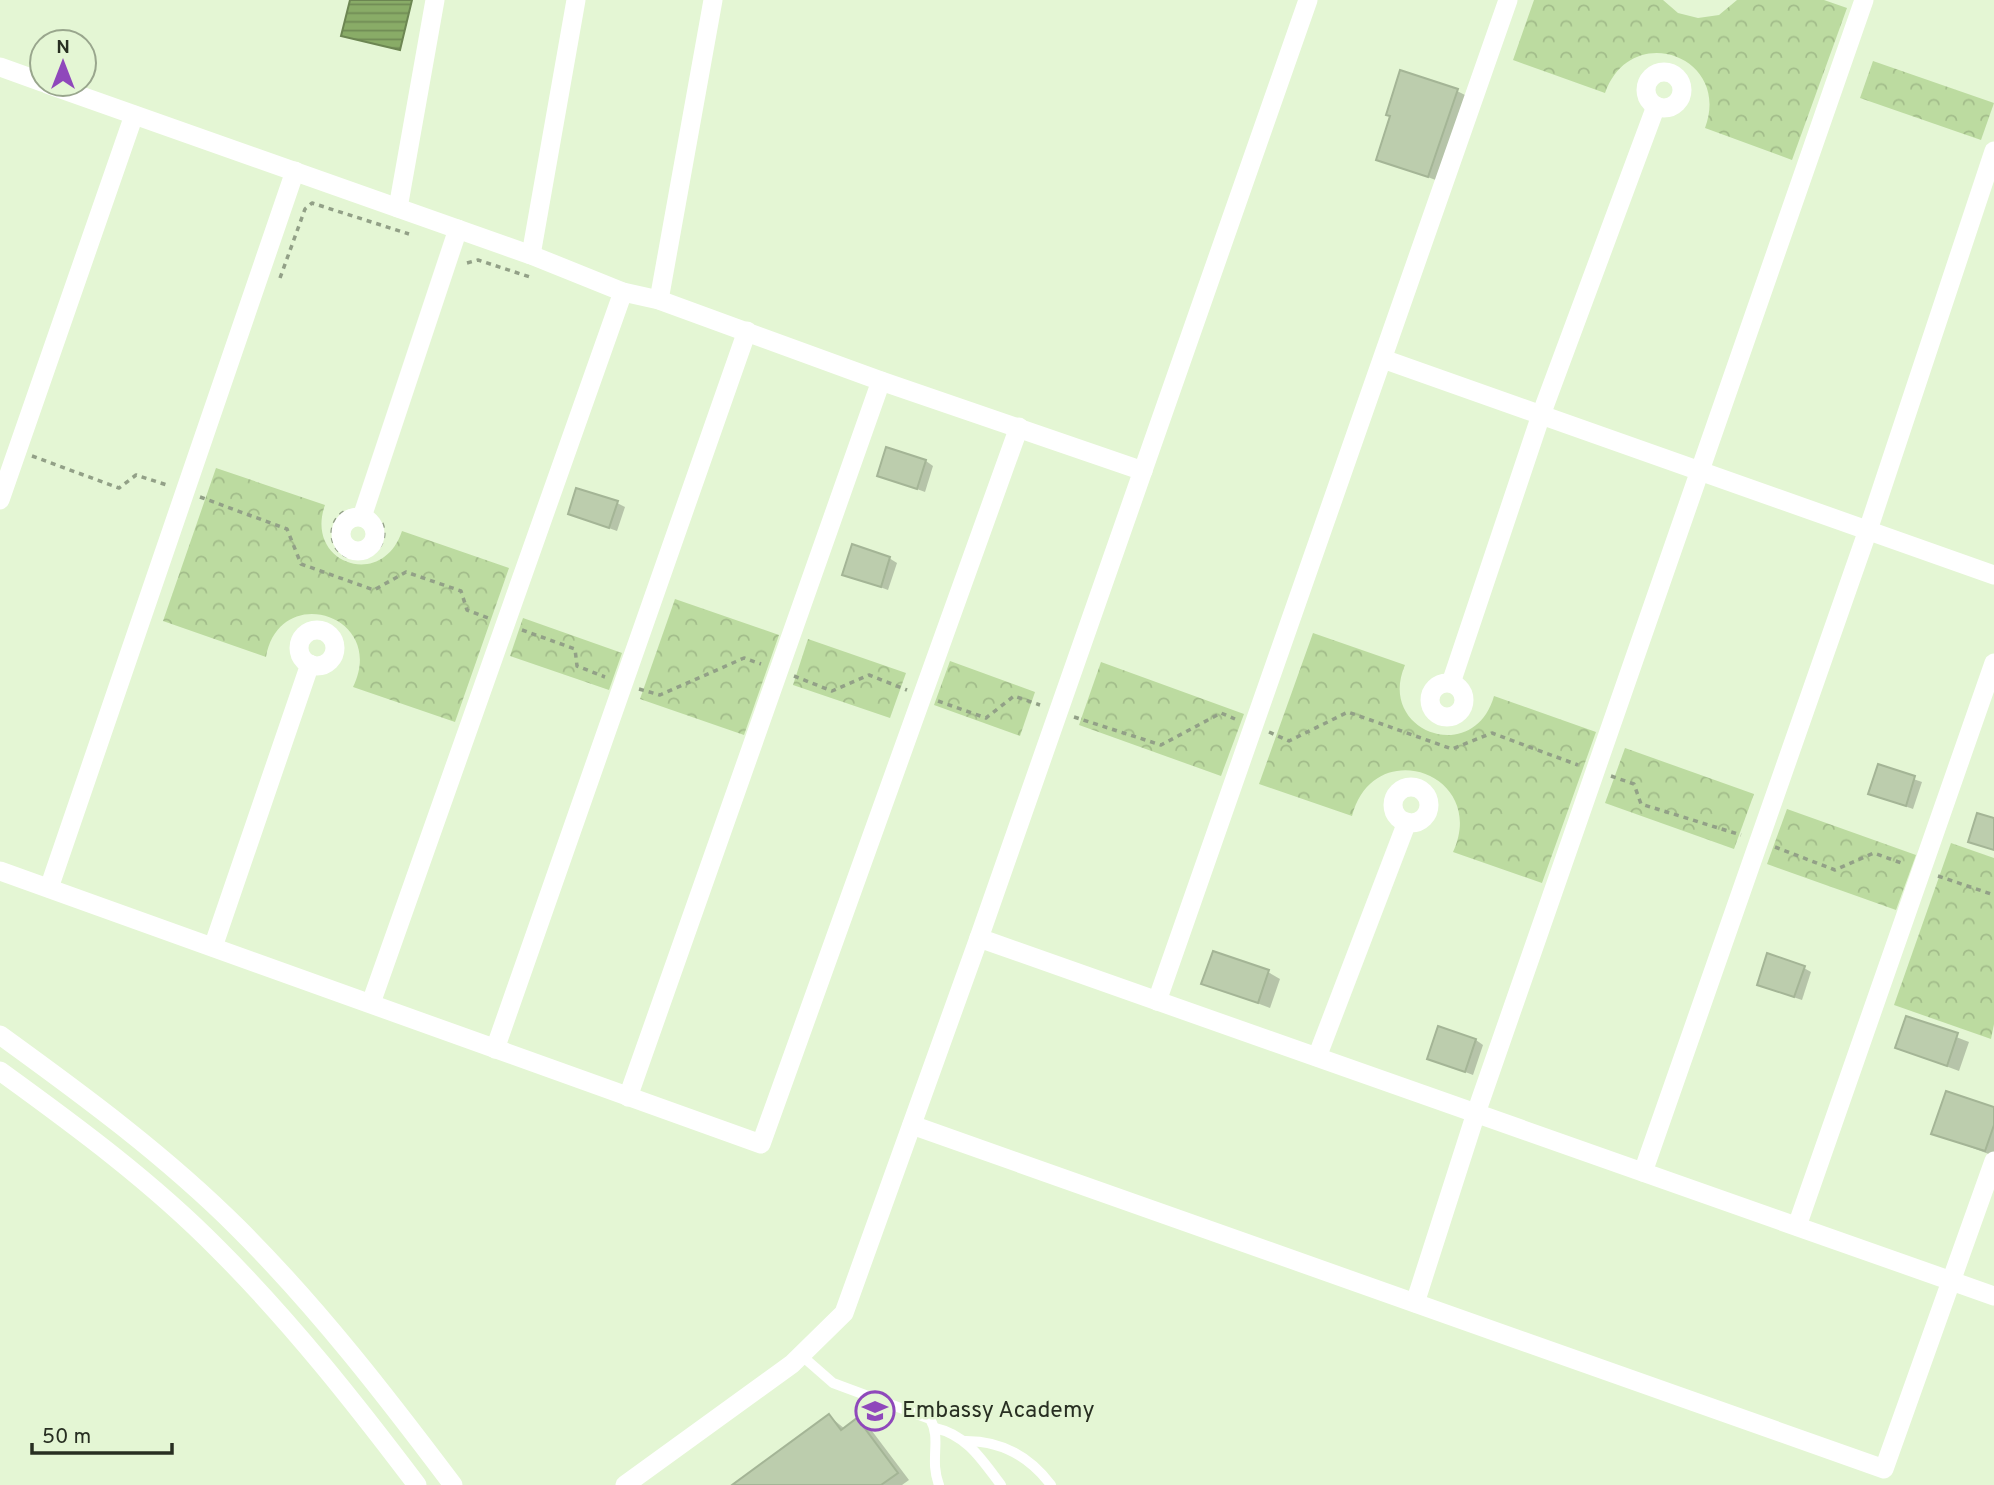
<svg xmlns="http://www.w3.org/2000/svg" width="1994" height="1485" font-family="Overpass,sans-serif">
	<defs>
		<pattern id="park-crowns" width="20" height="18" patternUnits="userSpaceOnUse" patternTransform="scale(1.75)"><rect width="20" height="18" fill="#bcdba0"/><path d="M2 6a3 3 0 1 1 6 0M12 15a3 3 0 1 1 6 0" fill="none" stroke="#a2bc8a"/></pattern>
		<pattern id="water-rules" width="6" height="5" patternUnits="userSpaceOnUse" patternTransform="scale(1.75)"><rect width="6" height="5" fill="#89ac67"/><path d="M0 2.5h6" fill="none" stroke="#708c54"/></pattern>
	</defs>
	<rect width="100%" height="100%" fill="#e4f6d4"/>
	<g fill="url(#park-crowns)">
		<path d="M1534 0H1663L1678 13 1698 18 1719 15 1737 0H1824L1847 8 1792 160 1705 128C1732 56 1631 20 1605 93L1513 60Z"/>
		<polygon points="1873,61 1994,103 1981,140 1860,98"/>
		<path d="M216 468 325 505C304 563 382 591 402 531L509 568 455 722 353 687C388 615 279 581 266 657L163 621Z"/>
		<polygon points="675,599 779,635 744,735 640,699"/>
		<polygon points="523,618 622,653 609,690 510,656"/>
		<path d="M1313 633 1405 665C1376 732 1474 767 1494 696L1596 732 1542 883 1453 852C1489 774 1374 733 1352 816L1259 784Z"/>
		<polygon points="808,639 906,673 890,718 793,685"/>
		<polygon points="950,661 1035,692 1020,736 934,705"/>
		<polygon points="1101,662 1244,714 1221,776 1079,725"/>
		<polygon points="1625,748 1754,794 1734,849 1605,803"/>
		<polygon points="1787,809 1916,855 1896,910 1767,864"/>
		<polygon points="1951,843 1994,858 1994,1024 1991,1039 1894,1005"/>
	</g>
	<polygon fill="url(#water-rules)" stroke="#6c8652" stroke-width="2" points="350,0 412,0 400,50 341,36"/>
	<g fill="#0003">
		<polygon points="1457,91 1469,97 1441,182 1379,159 1392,116"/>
		<polygon points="926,461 933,466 925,492 879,475"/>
		<polygon points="617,503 625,507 617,531 570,514"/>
		<polygon points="889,558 897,563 888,590 845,574"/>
		<polygon points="1879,767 1922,782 1913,809 1871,794"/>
		<polygon points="1804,968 1811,972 1802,1000 1766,988"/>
		<polygon points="1268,972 1280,979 1270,1008 1204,983"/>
		<polygon points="1907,1018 1969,1042 1959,1071 1897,1048"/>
		<polygon points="1476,1040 1483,1045 1473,1075 1429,1058"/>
		<polygon points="1994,1109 1994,1156 1933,1133"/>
		<polygon points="829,1416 845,1429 857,1420 869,1427 909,1480 902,1485 735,1485"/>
	</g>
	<g fill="#bccdad" stroke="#a4b596" stroke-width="2">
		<polygon points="1400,70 1458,89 1428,177 1376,160 1390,116 1386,115"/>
		<polygon points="886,447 926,460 917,489 877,476"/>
		<polygon points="576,488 618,501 609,528 568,514"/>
		<polygon points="852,544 890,557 881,587 842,575"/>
		<polygon points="1878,764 1915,776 1906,806 1868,794"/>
		<polygon points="1977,813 1994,818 1994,850 1968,842"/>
		<polygon points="1213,951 1269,970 1258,1003 1201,984"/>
		<polygon points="1767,953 1805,966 1794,997 1757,985"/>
		<polygon points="1906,1016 1958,1033 1947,1066 1895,1048"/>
		<polygon points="1438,1026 1476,1039 1465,1072 1427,1059"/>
		<polygon points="1946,1091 1994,1107 1994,1125 1985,1151 1931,1134"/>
		<polygon points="829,1414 841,1430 857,1418 898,1473 881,1485 732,1485"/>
	</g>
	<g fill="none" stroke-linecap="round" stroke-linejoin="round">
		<g stroke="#92a087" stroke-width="3.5" stroke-dasharray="5 5" stroke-linecap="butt">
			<polyline points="467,263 478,260 533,278"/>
			<polyline points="280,278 305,209 312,203 409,234"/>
			<polyline points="32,456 119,488 136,475 170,486"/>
			<polyline points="200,497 287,529 301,564 374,590 406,572 461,591 467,610 488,618"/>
			<path d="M344 512C336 517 332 525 332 535 336 575 400 557 380 519"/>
			<polyline points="522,630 575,649 577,666 605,677"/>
			<polyline points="794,676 832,691 869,675 907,690"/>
			<polyline points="639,689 660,695 744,658 761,664"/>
			<polyline points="938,701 986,718 1014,696 1040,705"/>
			<polyline points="1074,717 1161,745 1221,713 1235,719"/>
			<polyline points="1269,732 1289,741 1348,712 1452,749 1492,733 1578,765"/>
			<polyline points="1611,776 1634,784 1641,804 1741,835"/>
			<polyline points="1775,847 1835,870 1874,853 1904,864"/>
			<polyline points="1938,876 1994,895"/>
		</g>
		<g stroke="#fff" stroke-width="10">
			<path d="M801 1355 833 1383 930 1419C942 1439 929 1459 939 1485"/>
			<path d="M935 1428C967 1435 982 1460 1001 1485"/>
			<path d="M966 1441C1001 1441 1030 1457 1051 1485"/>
		</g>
		<g stroke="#fff" stroke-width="19">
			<polyline points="0,67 42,82"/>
			<circle cx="1664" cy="90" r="18"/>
			<polyline points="47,84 531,255 623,292 659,300 881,381 1143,471"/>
			<polyline points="398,208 435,0"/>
			<polyline points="531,255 576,0"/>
			<polyline points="659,300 713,0"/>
			<polyline points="1383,359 1994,575"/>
			<polyline points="0,500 134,115"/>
			<circle cx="358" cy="534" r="17"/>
			<polyline points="362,517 458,229"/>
			<circle cx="317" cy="648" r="18"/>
			<circle cx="1447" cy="700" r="17"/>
			<polyline points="1451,683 1541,415 1656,106"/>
			<circle cx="1411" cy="805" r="18"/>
			<polyline points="0,871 761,1144 1019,427"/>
			<polyline points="49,888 295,171"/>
			<polyline points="979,938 1994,1296"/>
			<polyline points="213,947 310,664"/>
			<polyline points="1157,1001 1508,0"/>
			<polyline points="371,1003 623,292"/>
			<path d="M0 1035C83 1095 166 1156 239 1229 318 1308 386 1396 453 1485"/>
			<polyline points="495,1049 747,331"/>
			<polyline points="1317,1057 1407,822"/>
			<path d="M0 1071C76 1126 152 1182 218 1249 291 1322 355 1403 417 1485"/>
			<polyline points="628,1097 881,381"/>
			<polyline points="912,1125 1884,1469 1994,1161"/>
			<polyline points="1643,1172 1868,530 1994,151"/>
			<polyline points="1797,1226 1994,663"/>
			<polyline points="1415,1303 1476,1113 1864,0"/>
			<polyline points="625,1485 792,1364 844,1313 979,938 1308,0"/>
		</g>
	</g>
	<defs>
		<g id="school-ring" transform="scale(2.0125)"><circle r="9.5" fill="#e4f6d4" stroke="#8f48bb" stroke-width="1.5"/><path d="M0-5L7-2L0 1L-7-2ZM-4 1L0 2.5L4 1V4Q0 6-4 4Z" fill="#8f48bb"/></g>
	</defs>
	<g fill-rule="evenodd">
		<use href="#school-ring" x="875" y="1411"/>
	</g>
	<g text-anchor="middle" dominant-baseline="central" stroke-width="5" stroke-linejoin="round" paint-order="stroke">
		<g font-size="23" fill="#282f22" stroke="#e4f6d4" text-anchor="start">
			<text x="902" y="1411">Embassy Academy</text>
		</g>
	</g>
	<g transform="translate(63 63)"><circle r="33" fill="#e4f6d4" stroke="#99a68d" stroke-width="2"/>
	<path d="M0-5L12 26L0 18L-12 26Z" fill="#8f48bb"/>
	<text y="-10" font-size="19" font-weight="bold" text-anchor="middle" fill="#282f22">N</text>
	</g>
	<path d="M32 1443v10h140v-10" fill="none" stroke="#282f22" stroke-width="3.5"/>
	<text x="42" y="1443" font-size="21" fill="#282f22" stroke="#e4f6d4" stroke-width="5" paint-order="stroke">50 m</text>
</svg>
